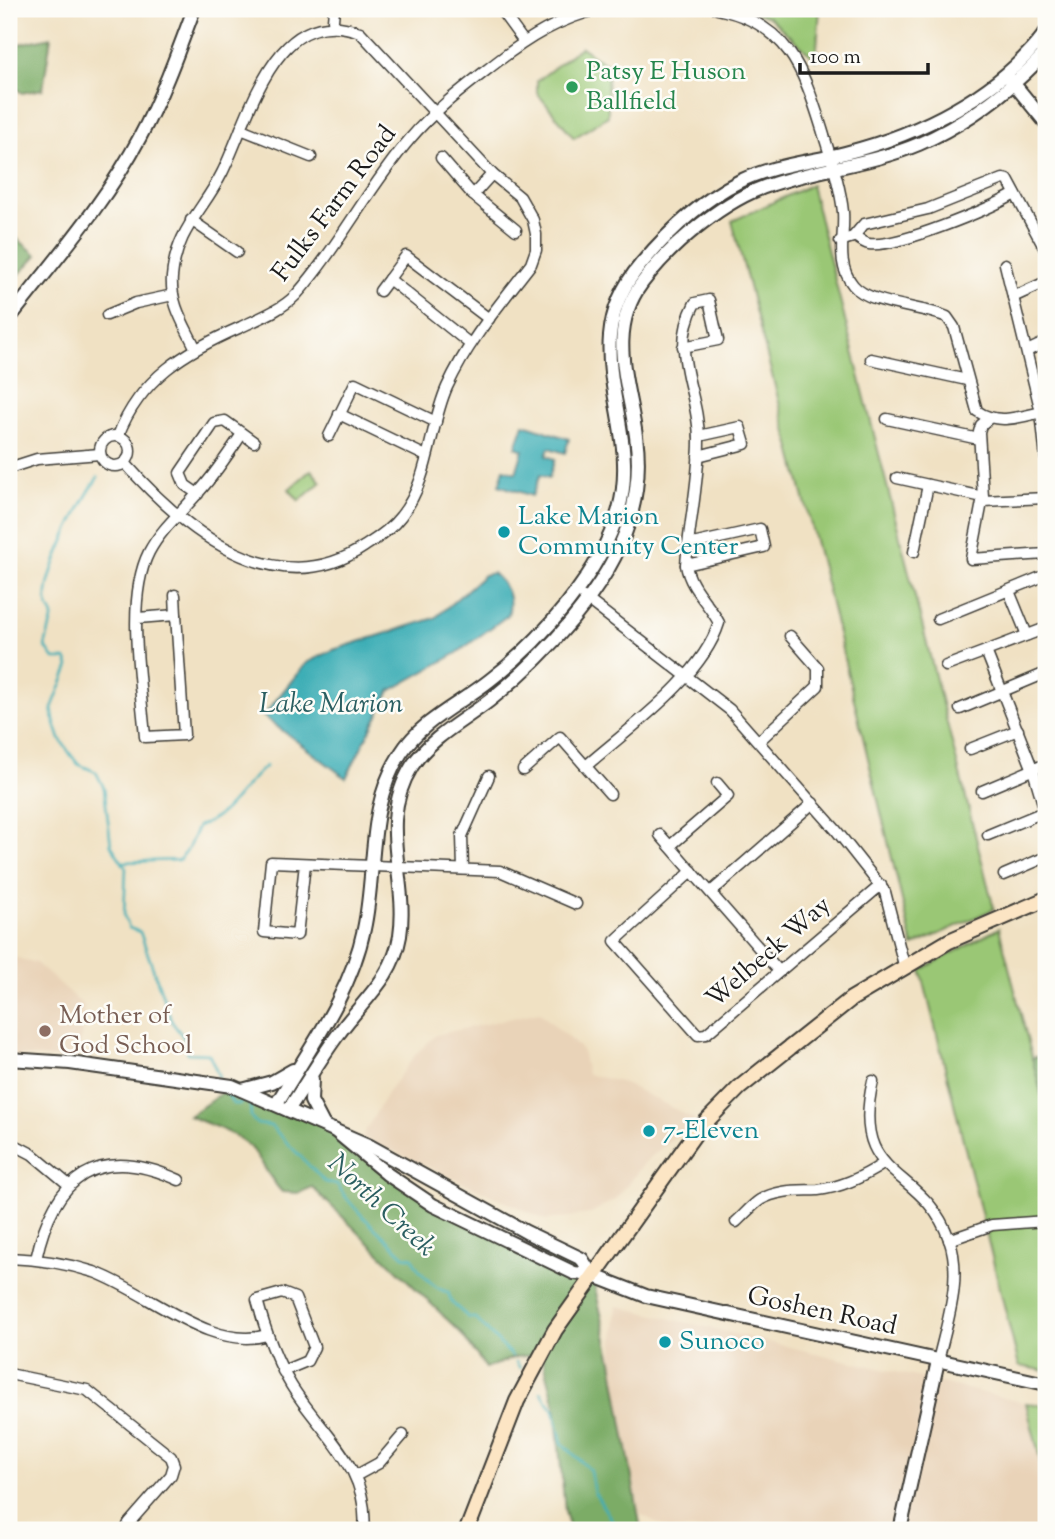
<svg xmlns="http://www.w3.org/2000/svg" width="1055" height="1539" font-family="'Sorts Mill Goudy',serif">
	<rect width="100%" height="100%" fill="#fdfcf7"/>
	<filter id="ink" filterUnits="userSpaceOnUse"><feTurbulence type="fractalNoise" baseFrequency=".0143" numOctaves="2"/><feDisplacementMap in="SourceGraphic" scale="14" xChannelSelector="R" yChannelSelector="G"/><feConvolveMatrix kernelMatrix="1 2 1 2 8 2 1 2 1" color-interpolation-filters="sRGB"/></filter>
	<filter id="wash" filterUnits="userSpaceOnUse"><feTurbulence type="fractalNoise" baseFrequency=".00686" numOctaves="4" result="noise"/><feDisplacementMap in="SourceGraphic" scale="28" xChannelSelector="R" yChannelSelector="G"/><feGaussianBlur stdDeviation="1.57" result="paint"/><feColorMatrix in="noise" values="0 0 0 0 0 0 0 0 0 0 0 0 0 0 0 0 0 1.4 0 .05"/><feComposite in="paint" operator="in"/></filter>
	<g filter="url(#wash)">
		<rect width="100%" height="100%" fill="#f0e1c3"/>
		<g fill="#e9d3b8">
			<polygon points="9,956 36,963 84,1006 79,1060 9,1055"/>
			<polygon points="539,1012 582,1050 587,1074 624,1083 696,1120 646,1161 616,1199 589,1214 546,1220 362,1137 389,1090 416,1054 436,1035"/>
			<polygon points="617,1306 1026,1403 1046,1483 1046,1530 671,1530 640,1514 612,1361"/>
		</g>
		<g fill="#9ac774" stroke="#5b7248" stroke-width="2">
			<polygon points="743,9 820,9 816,60 769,17"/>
			<polygon points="581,47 607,65 608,116 574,138 537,93 537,81"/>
			<polygon points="811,185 994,909 913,946 826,583 732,221"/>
			<polygon points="311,470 321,482 299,501 289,489"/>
			<polygon points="999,928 1046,1112 1046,1371 1019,1366 921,970"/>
			<polygon points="1026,1403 1046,1406 1046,1483"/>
		</g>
		<g fill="#7bac66" stroke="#4c6441" stroke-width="2">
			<polygon points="9,36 19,44 51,37 43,89 22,93 9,83"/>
			<polygon points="9,232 37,255 12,282 9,280"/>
			<polygon points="1046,1054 1046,1112 1032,1058"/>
			<path d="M232 1086 323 1124 433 1205 592 1275 612 1361 641 1530H570L565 1511 555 1405 542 1354 516 1357 486 1368 460 1332 312 1187 300 1193 282 1192C268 1177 264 1164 253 1150 239 1133 209 1125 189 1116Z"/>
		</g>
		<g fill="#3caeb6" stroke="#2c6569" stroke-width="2">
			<polygon points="524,424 569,439 565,453 549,448 546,456 555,459 549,478 540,475 532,496 499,485 504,469 516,473 523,450 516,447"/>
			<path d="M493 573C506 585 513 597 508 615L457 653 390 691 346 778 263 716 306 663 333 650 435 618 484 575Z"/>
		</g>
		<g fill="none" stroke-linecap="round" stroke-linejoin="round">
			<g stroke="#3caeb6" stroke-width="2.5">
				<path d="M98 477C83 499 43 576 47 601 47 606 51 612 53 616L45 646 54 659H66L69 666 52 708 54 721 60 739 71 755 78 764 96 772 104 788 111 845 126 868 124 916 129 928 140 932 172 1022 184 1038 188 1053 209 1054 219 1077"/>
				<path d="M123 862 179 860 188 849 198 826C227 819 242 785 266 766"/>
				<path d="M227 1093 233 1104H239L244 1099 250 1104 251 1117 257 1124 271 1126 325 1182 337 1184C352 1210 382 1234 404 1256L413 1258C417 1271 435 1290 448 1292L452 1303 469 1318H475L512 1356"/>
				<polyline points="516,1362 520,1368"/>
				<polyline points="541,1392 554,1410 562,1443 590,1470 594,1492 618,1530"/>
			</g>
		</g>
	</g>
	<g filter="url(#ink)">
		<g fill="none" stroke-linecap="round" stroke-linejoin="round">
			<g stroke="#3c3a35" stroke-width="13">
				<g id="minor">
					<polyline points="500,9 524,42"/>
					<path d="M717 9C787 23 803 68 822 129 830 156 840 184 843 212 845 236 835 263 853 285 869 305 922 306 947 317L954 327 977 411C998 426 1023 416 1046 411"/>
					<polyline points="333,20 334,9"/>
					<polyline points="241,129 311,157"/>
					<polyline points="441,158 473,195 516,230"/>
					<polyline points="473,195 492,174"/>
					<polyline points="191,220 237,252"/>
					<path d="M855 236C859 239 864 243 869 244 897 248 989 209 1015 194"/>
					<polyline points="840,241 853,237 864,224 928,209 1003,179 1008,180 1046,251"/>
					<polyline points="1005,264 1041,412 1046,459"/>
					<polyline points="380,291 389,279"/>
					<polyline points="1013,297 1046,282"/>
					<polyline points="107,315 136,303 173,295"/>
					<polyline points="470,344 389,279 406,256 489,319"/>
					<polyline points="1027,351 1046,342"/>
					<polyline points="871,359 967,380"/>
					<polyline points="339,414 426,456"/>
					<polyline points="887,419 979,439"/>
					<polyline points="988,419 981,425 979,432 983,497 971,559 1046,554"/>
					<path d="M118 436C140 378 186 351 241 327 260 318 281 310 296 295 338 248 368 188 409 140 435 109 465 87 497 62 528 38 560 18 600 9"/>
					<polyline points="329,436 355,383 436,422"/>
					<circle cx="115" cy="451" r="15"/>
					<polyline points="698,456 745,444 740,427 699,436"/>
					<path d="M125 463C184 530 276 606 365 546 378 538 392 528 401 516 430 480 429 427 447 387 468 341 501 303 531 264L536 250V234L533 220 520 197 492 174 360 32C274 0 249 120 222 173 203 211 176 230 172 277 170 303 184 324 195 347"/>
					<polyline points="9,468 37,459 100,454"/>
					<polyline points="897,478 983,497"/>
					<polyline points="198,494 185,485 180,473 214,423 225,421 254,442"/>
					<polyline points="983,501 1046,498"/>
					<polyline points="914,552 928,485"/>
					<polyline points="686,565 764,547 760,529 688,545"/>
					<polyline points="1009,591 1027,635"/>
					<polyline points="175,595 176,615"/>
					<polyline points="584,597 730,710 836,830 885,892 904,965"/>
					<path d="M138 618 176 615 184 735 145 737C141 685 125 599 149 552 161 529 181 513 197 494 214 476 228 454 242 434"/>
					<polyline points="938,619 1046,575"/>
					<polyline points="1046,628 986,651 1033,770 1046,814"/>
					<polyline points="946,666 986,651"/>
					<polyline points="960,709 1046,673"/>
					<polyline points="759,741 818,686 818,668 790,636"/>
					<polyline points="970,749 1018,730"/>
					<path d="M586 766C628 729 702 678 719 623 709 603 690 589 686 565 689 524 699 482 699 440 699 389 668 355 695 303L709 300 718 340 683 347"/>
					<polyline points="523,770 560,737 610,794"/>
					<polyline points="982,791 1046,764"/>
					<polyline points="660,835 779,971"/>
					<polyline points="988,835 1046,811"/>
					<polyline points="670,846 728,796 717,783"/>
					<polyline points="305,864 297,935 264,932 271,862 500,871 576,904"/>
					<polyline points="463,869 462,836 489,776"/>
					<polyline points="692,871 615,941 698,1035 706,1034 881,885"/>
					<polyline points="1004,875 1046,857"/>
					<polyline points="711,892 813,803"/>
					<path d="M873 1081C849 1183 922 1164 949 1239 963 1278 947 1322 938 1361"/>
					<polyline points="9,1142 32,1154 69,1185"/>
					<path d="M736 1222C744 1215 751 1206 760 1200 778 1189 799 1191 818 1190 843 1187 863 1177 883 1164"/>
					<polyline points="949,1240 992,1225 1046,1221"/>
					<path d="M9 1258C38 1259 66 1263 94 1272 149 1292 211 1352 267 1335"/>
					<path d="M36 1259C54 1176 98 1143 179 1180"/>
					<path d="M283 1371 307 1361 314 1347 295 1298 282 1293 257 1300C265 1330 275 1358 291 1385 321 1434 370 1467 364 1530"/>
					<polyline points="9,1374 87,1390 171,1457 174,1465 171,1475 129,1523 126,1530"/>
					<polyline points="357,1475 379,1463 403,1435"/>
				</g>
			</g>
			<g stroke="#3c3a35" stroke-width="16">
				<g id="tertiary">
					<polyline points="1010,79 1046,123"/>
					<path d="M9 319C54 261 106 202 140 137 162 96 178 52 194 9"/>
					<polyline points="9,1059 70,1063 232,1086 368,1145 526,1232 582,1259 592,1275"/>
					<polyline points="312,1079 311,1101 323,1124"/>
					<polyline points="242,1090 272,1082 293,1070"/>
					<path d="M277 1103C310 1048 351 993 364 929 377 869 366 807 401 753 422 720 460 704 490 680 541 641 602 572 619 509 643 421 571 347 641 264 668 232 702 200 740 181 773 165 810 162 845 153 920 134 999 95 1046 32"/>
					<path d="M288 1110C306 1084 321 1057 340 1032 363 1000 393 978 400 936 409 877 376 824 412 766 430 738 463 721 489 701 544 657 608 590 629 522 637 495 640 464 636 436 629 384 606 331 642 283 671 244 726 198 773 184 821 168 872 164 919 144 969 122 1009 92 1046 52"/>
					<polyline points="334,1130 387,1174 433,1205 574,1273 592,1275 646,1296 1046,1384"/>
					<polyline points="900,1530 938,1361"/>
				</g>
			</g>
			<g stroke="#3c3a35" stroke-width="18">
				<polyline id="secondary" points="467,1530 517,1401 555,1330 696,1132 739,1088 851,999 949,941 1046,899"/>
			</g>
			<use href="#minor" stroke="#fff" stroke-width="10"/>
			<use href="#tertiary" stroke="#fff" stroke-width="12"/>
			<use href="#secondary" stroke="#fce5c4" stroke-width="14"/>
		</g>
	</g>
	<circle fill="#2e9e5b" stroke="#fdfcf7" stroke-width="2.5" cx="572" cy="87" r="7"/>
	<g fill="#0f9aa8" stroke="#fdfcf7" stroke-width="2.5">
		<circle cx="504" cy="532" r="7"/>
		<circle cx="649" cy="1131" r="7"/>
		<circle cx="665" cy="1342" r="7"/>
	</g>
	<circle fill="#8d6e63" stroke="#fdfcf7" stroke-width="2.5" cx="45" cy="1031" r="7"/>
	<g text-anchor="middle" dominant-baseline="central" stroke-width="5" stroke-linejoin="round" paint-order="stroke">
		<g font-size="26" fill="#27864d" stroke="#fdfcf7" text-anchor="start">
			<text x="586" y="72">Patsy E Huson<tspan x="586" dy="30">Ballfield</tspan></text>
		</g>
		<g font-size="26" fill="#1c1c1c" stroke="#fdfcf7">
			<text transform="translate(335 204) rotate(-53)">Fulks Farm Road</text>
			<text transform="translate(769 953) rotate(-41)">Welbeck Way</text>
			<text transform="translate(822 1312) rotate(12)">Goshen Road</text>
		</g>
		<g font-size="26" fill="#0d838f" stroke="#fdfcf7" text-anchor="start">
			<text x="518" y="517">Lake Marion<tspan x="518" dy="30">Community Center</tspan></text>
			<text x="663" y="1131">7-Eleven</text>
			<text x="679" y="1342">Sunoco</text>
		</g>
		<g font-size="26" fill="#785e54" stroke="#fdfcf7" text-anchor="start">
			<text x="59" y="1016">Mother of<tspan x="59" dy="30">God School</tspan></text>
		</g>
		<g font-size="28" font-style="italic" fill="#2a5e61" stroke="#fdfcf7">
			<text x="331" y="705">Lake Marion</text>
			<text transform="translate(381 1206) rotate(43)">North Creek</text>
		</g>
	</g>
	<rect width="1055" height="1539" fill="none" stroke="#fdfcf7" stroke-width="35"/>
	<path d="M800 63v10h128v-10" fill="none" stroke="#1c1c1c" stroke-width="3.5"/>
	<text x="810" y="63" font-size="21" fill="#1c1c1c" stroke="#fdfcf7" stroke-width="5" paint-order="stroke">100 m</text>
</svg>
